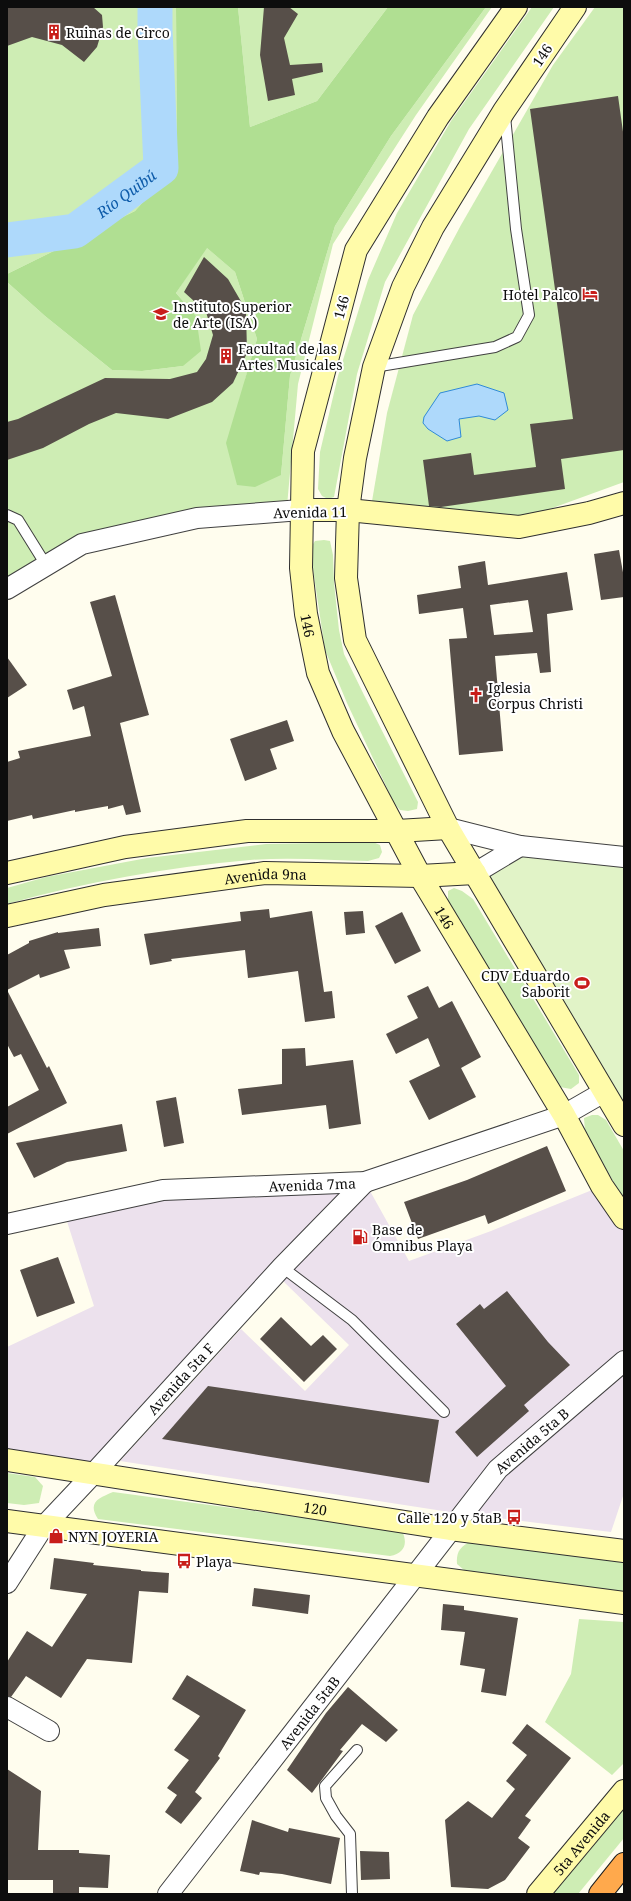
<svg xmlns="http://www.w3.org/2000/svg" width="631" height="1901" font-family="'Noto Serif',serif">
	<rect width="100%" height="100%" fill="#fffdee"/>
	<polygon fill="#ece1ed" points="365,1182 409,1261 491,1231 602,1186 624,1218 624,1493 611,1532 456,1513 120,1461 241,1329 305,1391 349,1345 285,1283 273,1267 94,1473 7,1460 7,1347 94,1306 64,1212 163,1190"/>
	<g fill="#ceedb4">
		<polygon points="7,7 176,7 177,164 135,211 7,274"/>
		<polygon points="238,7 388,7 317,101 250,127"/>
		<polygon points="486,7 492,7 416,115 333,244 298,384 287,506 82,544 7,589 7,282 45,316 112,370 142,371 183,366 196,316 176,293 206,247 235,272 257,339 245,380 281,475 290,376 335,226 391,136"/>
		<polygon points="532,7 554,7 469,129 385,282 357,374 334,497 328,499 322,496 318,489 320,452 338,376 368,280 397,213 451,121"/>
		<polygon points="595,7 624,7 624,482 525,518 371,507 387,413 413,315 461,225 553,65"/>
		<polygon points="324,540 330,541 333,555 334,583 339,630 344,654 364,695 418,802 417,809 408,811 400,810 394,803 347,703 325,650 310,549 315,541"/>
		<path d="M373 842 380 845 382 852 379 858 368 861C329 860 289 857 250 860 168 867 86 882 7 904V888L46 877 147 858 266 844Z"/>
		<polygon points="454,888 462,891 473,899 579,1075 579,1083 571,1089 560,1087 448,903 448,891"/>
		<polygon points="592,1115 598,1115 606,1120 624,1151 624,1201 585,1131 584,1118"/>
		<polygon points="7,1473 35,1477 43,1486 39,1503 24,1505 7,1503"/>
		<path d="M113 1492 402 1531C408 1543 405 1553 390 1556L98 1519C87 1502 99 1498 113 1492Z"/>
		<path d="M471 1541 624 1563V1592L464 1570 457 1564C456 1552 460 1547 471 1541Z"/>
		<polygon points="579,1619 624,1622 624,1763 612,1775 545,1722 571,1674"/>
		<polygon points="624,1809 624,1838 578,1894 553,1894 604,1831"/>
	</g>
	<polygon fill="#b0df92" points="176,7 238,7 250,127 317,101 388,7 486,7 391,136 335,226 290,376 281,475 255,487 237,485 226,443 257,339 235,272 207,248 176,293 196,316 201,351 183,366 142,371 112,370 45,316 7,282 7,274 135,211 177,164"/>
	<polygon fill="#e1f3c7" points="520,846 624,857 624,1125 475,873"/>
	<polygon fill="#aed9fb" stroke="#2f8ad8" points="477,384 504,393 508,410 495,420 479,416 459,419 461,437 447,441 428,429 423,423 424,417 440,393"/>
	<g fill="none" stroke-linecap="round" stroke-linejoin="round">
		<path stroke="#aed9fb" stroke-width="35" id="s1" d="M7 240 75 231 161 168 155 29V7"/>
	</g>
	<g fill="#574f49" fill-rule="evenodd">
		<polygon points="7,7 93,7 102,15 103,27 97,47 84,62 62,45 32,37 7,46"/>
		<polygon points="264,7 289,7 298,14 284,38 290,65 322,63 323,72 292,79 295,95 268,101 260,55"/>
		<polygon points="618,96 624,139 624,450 561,459 565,489 441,507 429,506 423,460 471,453 474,475 536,467 530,424 573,419 530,109"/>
		<polygon points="204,257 228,279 246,310 247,353 233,383 212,402 168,419 116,413 89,424 43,448 7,460 7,422 18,419 105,378 170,379 197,372 206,359 213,335 206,312 184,292"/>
		<polygon points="619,550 624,578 624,597 601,600 594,554"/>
		<path d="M485 561 488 585 567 572 573 610 547 614 551 672 540 673 537 653 495 656 503 751 459 755 449 639 467 638 463 608 419 614 417 595 461 588 458 566ZM528 600 533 632 494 635 490 605Z"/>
		<polygon points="115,595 149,715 120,723 141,812 126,815 123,805 108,809 108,806 75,812 75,810 33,819 32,815 7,821 7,762 20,758 18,751 91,736 84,706 73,710 67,690 112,676 90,602"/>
		<polygon points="7,657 27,685 7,698"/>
		<polygon points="287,720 294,741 270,749 277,769 245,781 230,739"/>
		<polygon points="269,909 270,918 312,911 324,992 332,991 335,1018 305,1022 298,971 248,978 245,950 171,959 172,961 150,965 144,934 241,921 240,912"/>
		<polygon points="363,911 365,933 346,935 344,912"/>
		<polygon points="402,912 421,951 395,964 375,926"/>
		<polygon points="99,928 101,946 64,950 70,968 40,978 39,974 7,990 47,1068 49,1066 67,1103 7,1134 7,1107 39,1090 21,1054 14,1057 7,1044 7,955 29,943 29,941 58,932 58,933"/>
		<polygon points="428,986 439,1008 452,1001 481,1057 461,1068 476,1097 429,1120 409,1081 440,1066 428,1038 396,1054 386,1034 418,1018 407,996"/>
		<polygon points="305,1048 306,1066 353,1060 361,1124 329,1129 326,1105 242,1115 238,1089 282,1084 282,1049"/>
		<polygon points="176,1097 184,1143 164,1147 156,1101"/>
		<polygon points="122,1124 127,1151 67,1162 34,1178 16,1143"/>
		<polygon points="547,1146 566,1191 488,1224 485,1215 418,1239 404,1202 467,1180"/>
		<polygon points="58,1257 75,1303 37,1317 20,1270"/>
		<polygon points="507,1291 548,1342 570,1365 524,1405 529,1411 477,1457 455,1432 506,1386 456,1324 480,1304 484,1309"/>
		<polygon points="281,1317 311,1346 323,1335 337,1349 304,1382 260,1339"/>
		<polygon points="208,1386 439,1420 429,1483 162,1439"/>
		<polygon points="54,1558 94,1563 93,1565 141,1570 141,1571 169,1573 168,1593 139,1591 132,1663 87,1659 61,1698 26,1676 11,1697 7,1696 7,1662 27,1631 52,1647 87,1594 50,1589"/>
		<polygon points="254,1588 310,1595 308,1614 252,1606"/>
		<polygon points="443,1604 464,1606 464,1610 518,1618 506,1696 481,1692 485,1669 460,1665 465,1632 441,1630"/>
		<polygon points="187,1675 246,1710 218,1756 220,1758 195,1792 202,1798 181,1824 165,1812 177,1795 167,1788 189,1760 174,1750 200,1716 172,1699"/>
		<polygon points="348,1687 398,1730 386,1742 362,1724 340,1750 343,1751 312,1793 287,1770 326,1713"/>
		<polygon points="527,1724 571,1758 525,1816 531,1820 518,1838 530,1847 505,1880 488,1889 451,1887 445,1820 468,1801 492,1818 515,1789 506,1781 527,1755 512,1743"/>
		<polygon points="7,1769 41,1791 38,1850 79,1850 79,1853 110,1855 108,1888 79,1887 79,1894 53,1894 53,1880 7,1880"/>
		<polygon points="252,1820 288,1832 289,1828 340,1838 331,1884 282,1874 260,1872 259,1875 240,1871"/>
		<polygon points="360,1851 389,1852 390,1879 361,1880"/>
	</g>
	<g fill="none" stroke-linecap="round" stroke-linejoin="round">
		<g stroke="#404040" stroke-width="12">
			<g id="lane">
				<polyline points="374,367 495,347 517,337 529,315 516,229 505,116"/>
				<polyline points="7,515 18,520 46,565"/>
				<polyline points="282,1267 352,1320 444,1412"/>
				<polyline points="352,1894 350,1834 336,1816 326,1798 325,1786 357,1750"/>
			</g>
		</g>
		<g stroke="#404040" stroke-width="22">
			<g id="street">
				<polyline points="7,589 82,544 197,518 301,510"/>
				<polyline points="448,828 520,846 624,857"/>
				<polyline points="475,873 520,846"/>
				<path id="s2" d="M7 1224 163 1190 365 1182 564 1115 604 1092"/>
				<path id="s3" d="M7 1583 43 1527 94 1473 282 1267 365 1182"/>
				<polyline points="7,1707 49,1731"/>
				<path id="s4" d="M168 1894 498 1469 624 1361"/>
			</g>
		</g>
		<g stroke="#2f2f2f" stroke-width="24">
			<g id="secondary">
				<path id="s5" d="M516 7 438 117 356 250 303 451 301 568 306 614 318 673 343 731 420 876 564 1115 602 1186 624 1218"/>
				<polyline points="575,7 504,111 433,227 403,287 374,367 355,458 348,510 346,578 355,640 448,828 624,1125"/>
				<polyline points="301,510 348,510 519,527 589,513 624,503"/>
				<polyline points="7,873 125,847 247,831 397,831 448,828"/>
				<path id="s6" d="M7 916 104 895 265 873 420 876 475 873"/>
				<path id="s7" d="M7 1460 450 1529 624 1551"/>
				<polyline points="7,1521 624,1603"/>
				<path id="s8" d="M538 1894 624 1791"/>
			</g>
		</g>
		<g stroke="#1e1e1e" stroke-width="24">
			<polyline id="highway" points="600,1894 624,1864"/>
		</g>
		<use href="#lane" stroke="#fff" stroke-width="10"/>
		<use href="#street" stroke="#fff" stroke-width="20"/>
		<use href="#secondary" stroke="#fffba9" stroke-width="22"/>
		<use href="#highway" stroke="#ffa94c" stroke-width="22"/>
	</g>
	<defs>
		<g id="building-bare" transform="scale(1.2)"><path d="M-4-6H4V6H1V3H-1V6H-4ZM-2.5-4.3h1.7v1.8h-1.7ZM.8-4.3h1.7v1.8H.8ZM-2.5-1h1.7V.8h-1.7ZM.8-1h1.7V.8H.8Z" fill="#c81d1a" stroke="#fff" stroke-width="2.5" paint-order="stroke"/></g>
		<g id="hotel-bare" transform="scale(1.2)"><path d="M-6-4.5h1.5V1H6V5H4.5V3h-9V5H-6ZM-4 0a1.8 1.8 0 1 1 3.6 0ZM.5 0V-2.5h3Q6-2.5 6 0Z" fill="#c81d1a" stroke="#fff" stroke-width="2.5" paint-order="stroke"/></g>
		<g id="university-bare" transform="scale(1.2)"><path d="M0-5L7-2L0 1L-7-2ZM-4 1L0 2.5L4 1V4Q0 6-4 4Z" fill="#c81d1a" stroke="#fff" stroke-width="2.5" paint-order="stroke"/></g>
		<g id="church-bare" transform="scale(1.2)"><path d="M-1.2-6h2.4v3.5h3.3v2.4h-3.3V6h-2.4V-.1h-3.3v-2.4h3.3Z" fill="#c81d1a" stroke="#fff" stroke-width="2.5" paint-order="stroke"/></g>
		<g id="stadium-bare" transform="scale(1.2)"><path d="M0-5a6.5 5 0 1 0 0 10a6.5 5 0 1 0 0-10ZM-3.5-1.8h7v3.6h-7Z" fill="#c81d1a" stroke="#fff" stroke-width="2.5" paint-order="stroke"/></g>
		<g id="fuel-bare" transform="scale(1.2)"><path d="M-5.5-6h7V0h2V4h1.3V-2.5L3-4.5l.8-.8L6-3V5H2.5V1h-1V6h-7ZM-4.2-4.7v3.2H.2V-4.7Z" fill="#c81d1a" stroke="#fff" stroke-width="2.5" paint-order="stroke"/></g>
		<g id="bus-bare" transform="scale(1.2)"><path d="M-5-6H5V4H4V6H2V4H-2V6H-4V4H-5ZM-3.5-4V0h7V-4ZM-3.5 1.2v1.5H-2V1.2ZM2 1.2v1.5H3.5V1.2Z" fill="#c81d1a" stroke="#fff" stroke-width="2.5" paint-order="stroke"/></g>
		<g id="shop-bare" transform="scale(1.2)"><path d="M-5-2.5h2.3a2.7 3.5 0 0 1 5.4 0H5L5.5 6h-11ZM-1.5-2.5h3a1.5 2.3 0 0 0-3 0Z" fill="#c81d1a" stroke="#fff" stroke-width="2.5" paint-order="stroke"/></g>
	</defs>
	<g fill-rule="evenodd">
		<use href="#building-bare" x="54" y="32"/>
		<use href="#hotel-bare" x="590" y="294"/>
		<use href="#university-bare" x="161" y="314"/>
		<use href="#building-bare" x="226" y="356"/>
		<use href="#church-bare" x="476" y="695"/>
		<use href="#stadium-bare" x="582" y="983"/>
		<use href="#fuel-bare" x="360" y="1237"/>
		<use href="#bus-bare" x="514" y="1517"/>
		<use href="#shop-bare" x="56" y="1536"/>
		<use href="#bus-bare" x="184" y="1561"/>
	</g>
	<g text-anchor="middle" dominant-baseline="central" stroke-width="4" stroke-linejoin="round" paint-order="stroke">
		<g font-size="14" fill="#0d0d0d" stroke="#fff" text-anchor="start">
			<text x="66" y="32">Ruinas de Circo</text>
			<text x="578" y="294" text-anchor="end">Hotel Palco</text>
			<text x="173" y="306">Instituto Superior<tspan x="173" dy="16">de Arte (ISA)</tspan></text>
			<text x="238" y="348">Facultad de las<tspan x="238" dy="16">Artes Musicales</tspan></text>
			<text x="488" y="687">Iglesia<tspan x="488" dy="16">Corpus Christi</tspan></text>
			<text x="570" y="975" text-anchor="end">CDV Eduardo<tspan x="570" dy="16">Saborit</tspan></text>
			<text x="372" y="1229">Base de<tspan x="372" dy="16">Ómnibus Playa</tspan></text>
			<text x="502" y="1517" text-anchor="end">Calle 120 y 5taB</text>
			<text x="68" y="1536">NYN JOYERIA</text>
			<text x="196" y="1561">Playa</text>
		</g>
		<g font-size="14" fill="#0d0d0d" stroke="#fff">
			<text transform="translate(542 55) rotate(-56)">146</text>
			<text transform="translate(341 307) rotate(-75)">146</text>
			<text transform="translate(310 512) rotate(-1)">Avenida 11</text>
			<text stroke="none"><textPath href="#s5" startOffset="674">146</textPath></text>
			<text stroke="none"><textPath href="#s6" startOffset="262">Avenida 9na</textPath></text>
			<text stroke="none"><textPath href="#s5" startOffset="998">146</textPath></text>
			<text stroke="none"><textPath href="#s2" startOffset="309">Avenida 7ma</textPath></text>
			<text stroke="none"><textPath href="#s3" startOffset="269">Avenida 5ta F</textPath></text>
			<text stroke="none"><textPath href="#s4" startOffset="582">Avenida 5ta B</textPath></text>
			<text stroke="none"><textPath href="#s7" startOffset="312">120</textPath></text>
			<text stroke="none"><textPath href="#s4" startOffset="230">Avenida 5taB</textPath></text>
			<text stroke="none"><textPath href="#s8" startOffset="67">5ta Avenida</textPath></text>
		</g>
		<g font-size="15" font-style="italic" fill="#0d5ba9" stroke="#fff">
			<text stroke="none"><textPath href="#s1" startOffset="132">Río Quibú</textPath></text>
		</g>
	</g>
	<rect width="631" height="1901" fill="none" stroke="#0d0d0d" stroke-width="16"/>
</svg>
